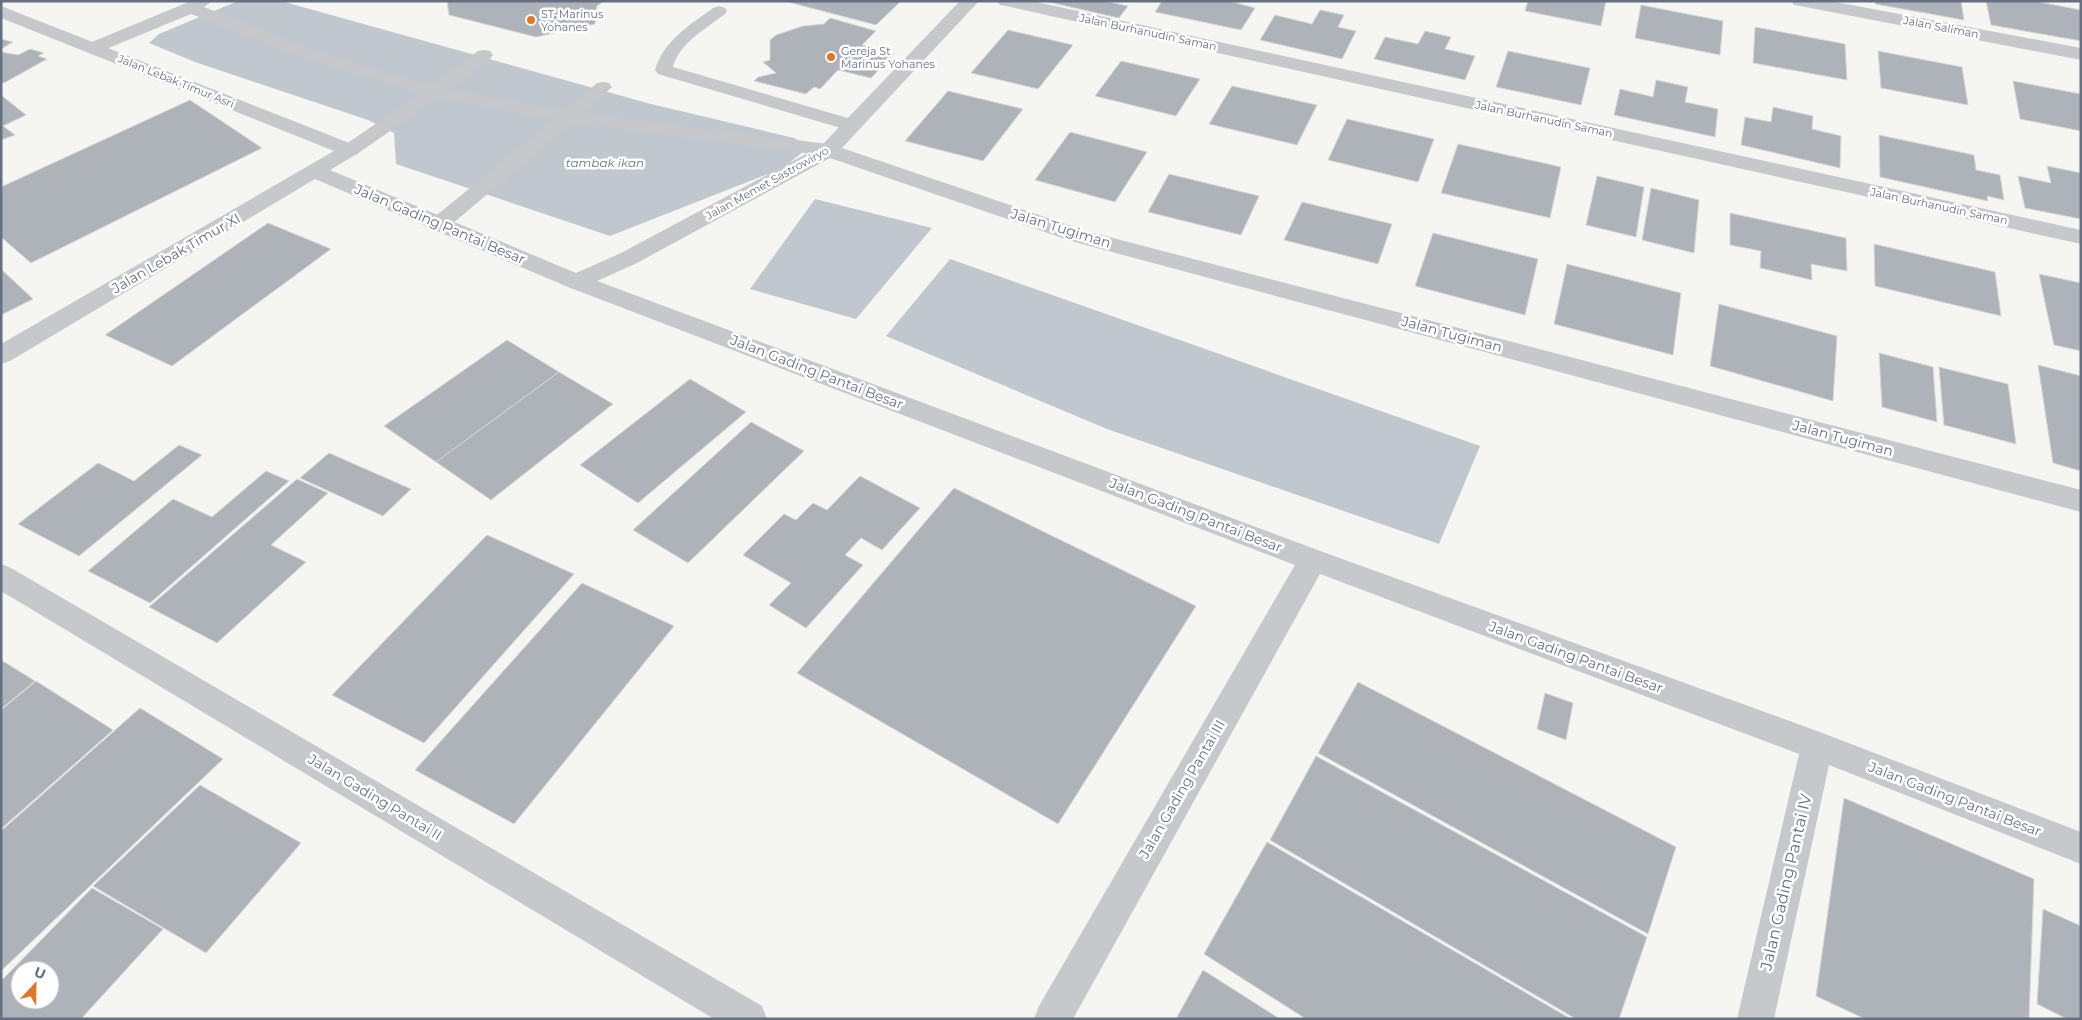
<svg xmlns="http://www.w3.org/2000/svg" width="2082" height="1020" font-family="Montserrat,sans-serif">
	<rect width="100%" height="100%" fill="#f5f6f2"/>
	<g fill="#c0c7ce">
		<polygon points="238,1 281,1 651,104 794,138 809,147 783,168 610,236 396,164 394,133 368,120 195,62 149,43 159,34"/>
		<polygon points="815,199 932,228 856,319 750,289"/>
		<polygon points="950,259 1480,446 1439,544 1107,429 886,336"/>
	</g>
	<g fill="#aeb3ba" stroke="#d7d7d5" fill-rule="evenodd">
		<polygon points="447,1 604,1 597,6 595,24 536,37 449,15"/>
		<polygon points="784,1 901,1 876,25"/>
		<polygon points="1044,1 1104,1 1128,6 1119,18"/>
		<polygon points="1162,1 1229,1 1255,8 1241,30 1155,12"/>
		<polygon points="1528,1 1606,1 1601,26 1525,11"/>
		<polygon points="1875,1 1961,1 1964,20 1875,4"/>
		<polygon points="1986,1 2034,1 2081,10 2081,41 1991,25"/>
		<polygon points="1641,5 1723,21 1720,55 1635,38"/>
		<polygon points="1320,10 1344,15 1338,27 1356,31 1342,59 1260,40 1275,15 1312,24"/>
		<polygon points="830,18 876,31 862,45 894,54 871,78 838,70 820,89 814,87 806,94 754,81 758,77 776,73 763,62 770,60 770,40 776,35 803,26 824,24"/>
		<polygon points="1755,27 1845,44 1847,80 1753,63"/>
		<polygon points="1008,30 1073,45 1038,89 971,73"/>
		<polygon points="1425,31 1451,37 1445,49 1475,56 1465,80 1374,59 1385,37 1418,44"/>
		<polygon points="1,39 13,42 1,49"/>
		<polygon points="30,49 44,53 38,56 47,59 4,83 1,82 1,52 18,55"/>
		<polygon points="1508,51 1590,68 1581,105 1496,87"/>
		<polygon points="1878,51 1962,67 1968,105 1881,88"/>
		<polygon points="1121,61 1200,79 1176,116 1095,96"/>
		<polygon points="1656,80 1688,87 1685,102 1718,109 1715,137 1614,115 1620,89 1653,97"/>
		<polygon points="2013,81 2081,94 2081,131 2020,119"/>
		<polygon points="1232,86 1317,105 1297,145 1209,124"/>
		<polygon points="948,91 1023,109 983,161 905,141"/>
		<polygon points="1,95 26,115 3,126 15,135 1,140"/>
		<polygon points="190,100 262,148 31,263 1,237 1,187"/>
		<polygon points="1773,107 1813,116 1812,129 1841,136 1840,168 1741,145 1745,117 1771,122"/>
		<polygon points="1347,119 1434,139 1418,182 1328,160"/>
		<polygon points="1070,132 1147,152 1115,202 1035,180"/>
		<polygon points="1879,135 1974,155 1976,170 2000,175 2004,200 1987,196 1988,201 1880,177"/>
		<polygon points="1458,144 1561,167 1550,218 1441,193"/>
		<polygon points="2047,166 2081,173 2081,219 2025,208 2018,176 2051,183"/>
		<polygon points="1169,174 1259,196 1241,235 1148,212"/>
		<polygon points="1597,176 1644,187 1636,237 1586,225"/>
		<polygon points="1651,188 1699,200 1694,253 1642,240"/>
		<polygon points="1302,202 1392,224 1378,264 1284,240"/>
		<polygon points="1730,213 1846,238 1847,271 1811,264 1812,280 1760,268 1761,251 1730,245"/>
		<polygon points="268,223 331,249 172,366 105,335"/>
		<polygon points="1433,233 1538,259 1525,315 1415,286"/>
		<polygon points="1874,244 1995,272 2001,316 1875,286"/>
		<polygon points="1567,264 1681,293 1673,355 1554,324"/>
		<polygon points="1,269 33,299 1,315"/>
		<polygon points="2039,274 2081,283 2081,351 2054,345"/>
		<polygon points="1719,304 1837,336 1833,401 1710,366"/>
		<polygon points="507,340 559,372 436,462 384,426"/>
		<polygon points="1879,353 1933,367 1937,422 1882,407"/>
		<polygon points="2038,365 2081,376 2081,471 2053,463"/>
		<polygon points="1939,367 2008,384 2016,444 1944,425"/>
		<polygon points="559,372 613,404 491,500 436,462"/>
		<polygon points="690,379 746,412 638,503 580,465"/>
		<polygon points="751,422 804,451 688,563 633,530"/>
		<polygon points="179,445 202,455 79,556 18,524 98,463 134,481"/>
		<polygon points="329,453 411,489 383,516 300,478"/>
		<polygon points="266,471 289,481 150,603 88,571 173,499 212,517"/>
		<polygon points="860,476 920,508 882,550 861,538 845,555 863,565 806,628 769,605 791,583 743,555 784,514 796,520 813,503 827,510"/>
		<polygon points="297,479 328,493 271,545 306,562 217,643 149,607"/>
		<polygon points="954,488 1196,606 1058,824 797,673"/>
		<polygon points="487,535 574,574 424,743 332,695"/>
		<polygon points="582,583 674,626 514,824 415,770"/>
		<polygon points="1,660 35,681 1,709"/>
		<polygon points="36,681 113,730 1,829 1,710"/>
		<polygon points="1358,682 1676,847 1648,934 1318,753"/>
		<polygon points="1545,693 1573,703 1566,740 1537,729"/>
		<polygon points="140,708 223,759 1,971 1,831"/>
		<polygon points="1316,756 1647,937 1619,1019 1576,1019 1270,840"/>
		<polygon points="200,785 301,843 206,953 93,886"/>
		<polygon points="1844,798 2034,879 2029,1019 1865,1019 1816,996"/>
		<polygon points="1267,842 1571,1019 1306,1019 1204,954"/>
		<path d="M92 888 163 929 81 1019H1V981ZM20 970H50V1000H20Z"/>
		<polygon points="2043,909 2081,926 2081,1019 2067,1019 2037,1004"/>
		<polygon points="1203,970 1280,1019 1176,1019"/>
	</g>
	<g fill="none" stroke-linecap="round" stroke-linejoin="round">
		<g fill="#c6c8cc" fill-rule="evenodd">
			<polygon points="191,1 212,1 204,7 322,53 432,86 478,51 484,50 490,51 493,55 490,59 450,89 564,111 597,83 603,82 609,83 612,87 583,113 828,144 835,146 837,150 835,154 828,156 572,123 446,229 439,230 432,229 429,224 432,219 553,120 438,98 357,154 350,156 343,154 341,150 343,146 421,93 310,61 191,14 99,52 93,53 87,52 84,48 87,44"/>
			<path d="M719 6 725 8 727 11 725 14C706 29 680 42 673 67L858 121 860 125 858 129 851 131 844 129 658 74 655 70C664 40 690 25 713 8Z"/>
		</g>
		<g fill="#c6c8cc" fill-rule="evenodd">
			<polygon points="960,1 979,1 842,148 1086,231 2081,490 2081,512 1071,241 830,158 637,263 597,281 1323,552 1817,731 2081,832 2081,864 1829,765 1774,1019 1737,1019 1799,754 1320,574 1073,1019 1034,1019 1039,1006 1295,565 568,287 315,179 10,361 1,364 1,344 334,151 1,18 1,6 357,146 360,150 357,154 330,170 576,273 621,253 821,146"/>
			<polygon points="997,1 1032,1 2081,230 2081,244 1006,6 1000,5"/>
			<polygon points="1791,1 1830,1 2081,48 2081,60 1800,6 1794,5"/>
			<polygon points="1,564 11,568 762,1006 767,1019 714,1019 1,591"/>
		</g>
	</g>
	<g fill="#e07628" stroke="#fff" stroke-width="2">
		<circle cx="531" cy="20" r="5"/>
		<circle cx="831" cy="57" r="5"/>
	</g>
	<g text-anchor="middle" dominant-baseline="central" stroke-width="5" stroke-linejoin="round" paint-order="stroke">
		<g font-size="11" fill="#657083" stroke="#fff" text-anchor="start">
			<text x="541" y="14">ST. Marinus<tspan x="541" dy="13">Yohanes</tspan></text>
			<text x="841" y="51">Gereja St<tspan x="841" dy="13">Marinus Yohanes</tspan></text>
		</g>
		<g font-size="11" fill="#657083" stroke="#fff">
			<text transform="translate(1941 27) rotate(11)">Jalan Saliman</text>
			<text transform="translate(1148 32) rotate(12)">Jalan Burhanudin Saman</text>
			<text transform="translate(176 81) rotate(22)">Jalan Lebak Timur Asri</text>
			<text transform="translate(1544 119) rotate(12)">Jalan Burhanudin Saman</text>
			<text transform="translate(767 183) rotate(-29)">Jalan Memet Sastrowiryo</text>
			<text transform="translate(1939 206) rotate(12)">Jalan Burhanudin Saman</text>
		</g>
		<g font-size="12" font-style="italic" fill="#667786" stroke="#fff">
			<text x="605" y="162">tambak ikan</text>
		</g>
		<g font-size="14" fill="#657083" stroke="#fff">
			<text transform="translate(440 224) rotate(23)">Jalan Gading Pantai Besar</text>
			<text transform="translate(1061 228) rotate(17)">Jalan Tugiman</text>
			<text transform="translate(176 253) rotate(-30)">Jalan Lebak Timur XI</text>
			<text transform="translate(1452 334) rotate(15)">Jalan Tugiman</text>
			<text transform="translate(817 372) rotate(21)">Jalan Gading Pantai Besar</text>
			<text transform="translate(1843 438) rotate(15)">Jalan Tugiman</text>
			<text transform="translate(1196 515) rotate(21)">Jalan Gading Pantai Besar</text>
			<text transform="translate(1576 657) rotate(20)">Jalan Gading Pantai Besar</text>
			<text transform="translate(1182 789) rotate(-60)">Jalan Gading Pantai III</text>
			<text transform="translate(375 797) rotate(31)">Jalan Gading Pantai II</text>
			<text transform="translate(1955 799) rotate(21)">Jalan Gading Pantai Besar</text>
		</g>
		<g font-size="16" fill="#657083" stroke="#fff">
			<text transform="translate(1786 882) rotate(-77)">Jalan Gading Pantai IV</text>
		</g>
	</g>
	<rect width="2082" height="1020" fill="none" stroke="#657083" stroke-width="5"/>
	<g transform="translate(35 985) rotate(22)"><circle r="24" fill="#ffffff" stroke="#c1c6cd"/>
	<path d="M0-4L9 19L0 12L-9 19Z" fill="#e07628"/>
	<text y="-8" font-size="14" font-weight="bold" text-anchor="middle" fill="#657083">U</text>
	</g>
</svg>
